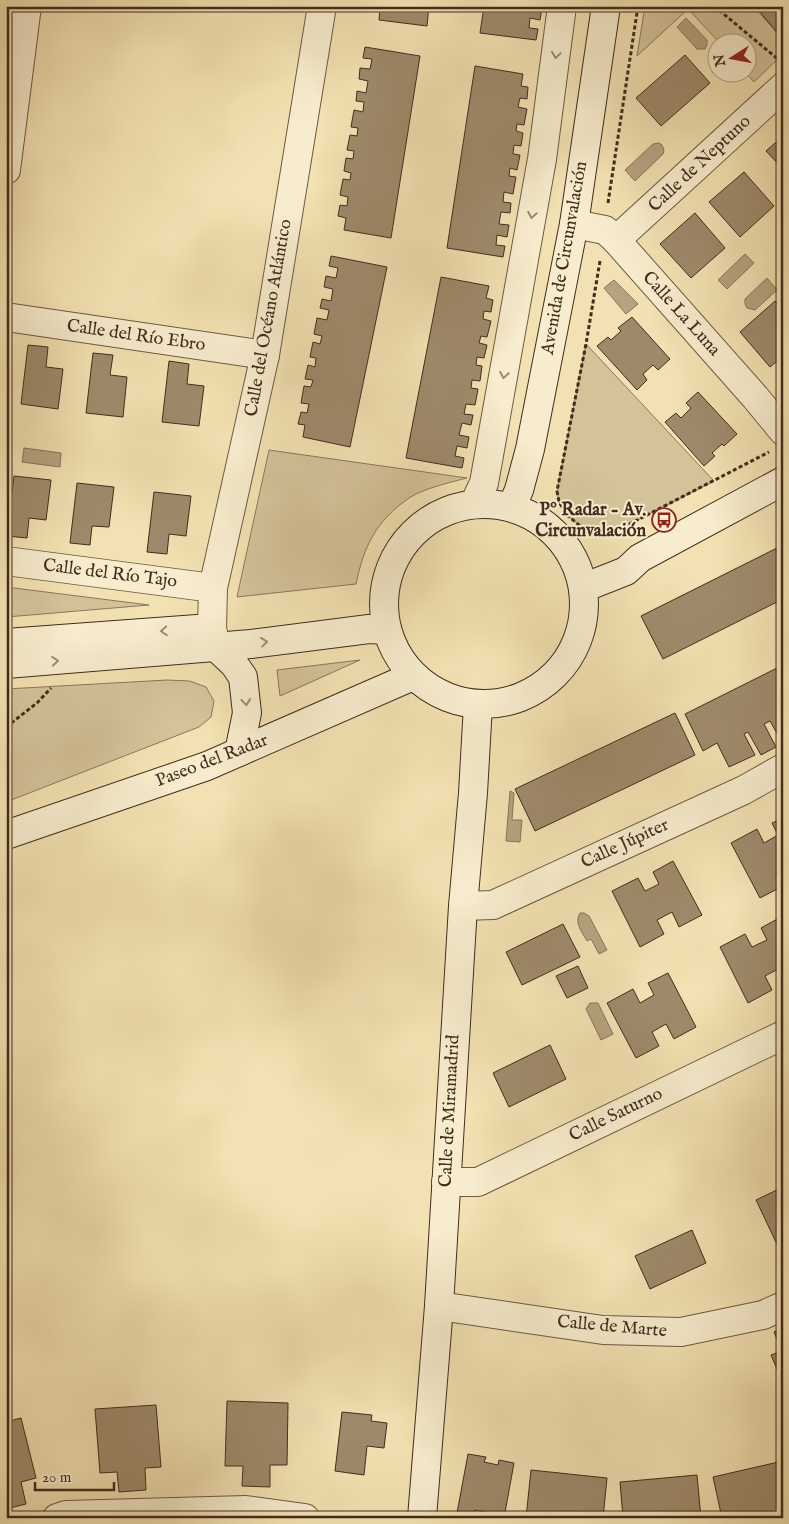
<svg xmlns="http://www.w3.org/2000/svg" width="789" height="1524" font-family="'IM FELL English',serif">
	<rect width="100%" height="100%" fill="#f2e1b2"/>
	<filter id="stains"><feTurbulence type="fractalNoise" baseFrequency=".004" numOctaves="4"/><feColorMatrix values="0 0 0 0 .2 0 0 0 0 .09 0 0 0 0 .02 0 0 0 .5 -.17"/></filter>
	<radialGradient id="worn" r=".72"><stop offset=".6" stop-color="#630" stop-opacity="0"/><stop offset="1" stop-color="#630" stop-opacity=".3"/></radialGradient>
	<g fill="#d4c299" stroke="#8b775c">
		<polygon points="645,6 753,6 783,39 783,54 754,82 746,73 746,42 719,42 688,9 637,56"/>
		<polygon points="586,344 714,481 618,530 598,536 585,530 567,515 559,502 557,491"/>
		<path d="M269 450 467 478C451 482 422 489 409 498 376 521 364 546 356 584L237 597Z"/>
		<polygon points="6,587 149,605 6,617"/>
		<polygon points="360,660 280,696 277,670"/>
		<polygon points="167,680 190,681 206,687 214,701 211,717 199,727 6,802 6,689"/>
	</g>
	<g fill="#b6a380" stroke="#887359">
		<polygon points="686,18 707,40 707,44 705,49 697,49 677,27"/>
		<polygon points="659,143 662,145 664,150 663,154 635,181 625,170 653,144"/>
		<polygon points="745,254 754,263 727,289 718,280"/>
		<polygon points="767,278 777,290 755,310 747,308 745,304 745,299"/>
		<polygon points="614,280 638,304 626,314 604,288"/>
		<polygon points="24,448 61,453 60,467 22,462"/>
		<polygon points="510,791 514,793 512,820 522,820 520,842 506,841"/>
		<path d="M580 913H584L589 916 607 950 599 954 591 939 587 941C582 932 574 923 580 913Z"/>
		<polygon points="590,1003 598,1003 613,1034 601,1040 586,1009"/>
	</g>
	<g fill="#9e8a6b" stroke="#422c1e">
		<polygon points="373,6 429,6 427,26 379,20 380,8"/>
		<polygon points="484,6 532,6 542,8 540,20 530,18 529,28 538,29 536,40 480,33"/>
		<polygon points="755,6 783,6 783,32 779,35"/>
		<polygon points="365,47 420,56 391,238 344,230 346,218 338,216 340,205 347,206 348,197 340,195 343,179 350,180 351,173 344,171 346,158 353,159 354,151 347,150 350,135 357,136 358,128 351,127 354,110 363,112 364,102 356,101 357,91 366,93 368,81 359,79 360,68 370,69 372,59 363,58"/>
		<polygon points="685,55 710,83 661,126 636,98"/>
		<polygon points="475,66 523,74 521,86 528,87 527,99 520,98 518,107 527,109 524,125 517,124 516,131 523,133 521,146 514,145 513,154 520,155 517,170 510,168 509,176 516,177 513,194 504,192 503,202 511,203 510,213 501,212 499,224 509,225 507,237 497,235 496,245 505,246 503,257 447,248"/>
		<polygon points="783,136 783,169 766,151"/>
		<polygon points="744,172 774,206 740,237 709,202"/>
		<polygon points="695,213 725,248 691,278 660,244"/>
		<polygon points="331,256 387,267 350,447 303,437 305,425 298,424 301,412 307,413 309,404 301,403 304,386 311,387 313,380 305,379 308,365 315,367 316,358 310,357 313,342 320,344 322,336 314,334 317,318 327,320 329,310 320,308 322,299 331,301 333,289 324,287 326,276 336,278 338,268 329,266"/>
		<polygon points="441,277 489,286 486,298 493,300 491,312 484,311 483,319 491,321 487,337 481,336 479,343 487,345 484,358 477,357 476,365 482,366 480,381 472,380 471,388 478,389 475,405 466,404 464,414 473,415 471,425 462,423 459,435 469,437 467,448 457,446 455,456 464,458 462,468 406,458"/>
		<polygon points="775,301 783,311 783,356 770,367 740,332"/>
		<polygon points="632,317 670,359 658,370 653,365 643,374 647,380 637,390 597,346 608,337 611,340 621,331 618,328"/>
		<polygon points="28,345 48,347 46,367 63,369 58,409 21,404"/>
		<polygon points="93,353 113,355 110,375 127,377 123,417 86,413"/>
		<polygon points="169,361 189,364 187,384 204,386 199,426 162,422"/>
		<polygon points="698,392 737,434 724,446 722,444 712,453 715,456 704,466 665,422 676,413 681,418 691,408 686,403"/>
		<polygon points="14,476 51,480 46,520 29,518 27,538 7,536"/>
		<polygon points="77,483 114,487 109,527 92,526 90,545 70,543"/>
		<polygon points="154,492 191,496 186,536 169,534 167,554 147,552"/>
		<polygon points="783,545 783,599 663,659 641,616"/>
		<polygon points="783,665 783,744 770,721 764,724 776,747 761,755 748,732 744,734 755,755 729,767 717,743 703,751 685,714"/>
		<polygon points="675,713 695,755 535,831 515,789"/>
		<polygon points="783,818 783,868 776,872 783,886 760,898 731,843 757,829 764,843 778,835 772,823"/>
		<polygon points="673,861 702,915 679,927 672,912 657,920 664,934 640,947 612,891 638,878 645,891 659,884 653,872"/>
		<polygon points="781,917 783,920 783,975 780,968 765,976 772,990 748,1003 720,947 745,934 752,947 767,940 761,928"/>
		<polygon points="563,924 580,957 522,985 506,952"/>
		<polygon points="578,966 588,988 567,998 556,976"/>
		<polygon points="668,973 696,1027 674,1039 666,1024 652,1032 659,1046 636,1058 607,1003 633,989 640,1003 654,995 648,983"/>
		<polygon points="550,1045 566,1079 509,1107 493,1073"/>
		<polygon points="783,1187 783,1257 756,1200"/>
		<polygon points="692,1230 706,1263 650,1289 635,1256"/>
		<polygon points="783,1328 783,1383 771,1355 782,1351 774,1332"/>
		<polygon points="227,1401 288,1403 287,1465 270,1465 270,1487 242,1486 243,1466 225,1466"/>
		<polygon points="156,1405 161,1467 145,1468 146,1490 119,1492 117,1472 100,1473 95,1409"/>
		<polygon points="342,1412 372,1415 371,1421 387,1423 384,1448 367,1446 364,1475 335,1471"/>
		<polygon points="21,1418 36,1478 21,1482 26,1504 6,1509 6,1422"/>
		<polygon points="468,1454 486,1457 484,1462 498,1465 499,1460 514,1463 504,1518 488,1518 489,1513 475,1510 473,1516 457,1513"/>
		<polygon points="783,1461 783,1518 722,1518 713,1477"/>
		<polygon points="531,1470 607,1478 603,1518 526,1518"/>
		<polygon points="697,1475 701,1518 623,1518 620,1482"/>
	</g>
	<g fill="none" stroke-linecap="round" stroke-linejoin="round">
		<g stroke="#6e5943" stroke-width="30">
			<g id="street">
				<polyline points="6,170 27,6"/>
				<polyline points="574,224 605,230 616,240 755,397 783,431"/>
				<polyline points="616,240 783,87"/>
				<polyline points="6,317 265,355"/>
				<polyline points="474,504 484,483 542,159 562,6"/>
				<polyline points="6,561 213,588"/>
				<polyline points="216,647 212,628 213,588 265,355 322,6"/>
				<polyline points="463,906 493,905 744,790 783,768"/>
				<polyline points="446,1182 478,1182 783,1035"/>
				<polyline points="439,1306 603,1330 681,1332 763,1315 783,1306"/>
				<polyline points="57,1518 66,1515 246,1510 305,1518"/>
			</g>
		</g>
		<g stroke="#422c1e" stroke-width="30">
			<g id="secondary">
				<circle cx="484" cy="604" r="100"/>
				<polyline points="512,506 519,490 530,449 574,224 606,6"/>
				<polyline points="583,588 626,571 640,558 783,481"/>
				<polyline points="6,643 211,628"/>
				<polyline points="216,647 234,664 243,677 247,713 239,752"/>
				<polyline points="6,664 251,644 369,629 387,630"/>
				<polyline points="6,835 207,766 413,676"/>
				<polyline points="422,1518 439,1306 463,906 473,793 478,705"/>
			</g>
		</g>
		<g stroke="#422c1e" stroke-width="3" stroke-dasharray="4 2.5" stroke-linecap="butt">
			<polyline points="714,6 779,60"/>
			<polyline points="608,203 638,6"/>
			<polyline points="600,261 586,344 557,491 559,502 567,515 585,530 598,536 618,530 769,452"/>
			<polyline points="6,727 37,703 51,688"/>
			<polyline points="6,1097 10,1116 6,1118"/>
		</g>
		<use href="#street" stroke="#f7eccd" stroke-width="28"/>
		<use href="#secondary" stroke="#f7eccd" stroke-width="28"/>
	</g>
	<defs><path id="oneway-chevron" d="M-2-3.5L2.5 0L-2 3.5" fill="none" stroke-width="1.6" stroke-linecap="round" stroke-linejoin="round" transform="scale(1.25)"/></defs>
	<g stroke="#9c8c76">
		<use href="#oneway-chevron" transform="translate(556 55) rotate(98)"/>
		<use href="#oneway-chevron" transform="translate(532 215) rotate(100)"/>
		<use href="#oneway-chevron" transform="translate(504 375) rotate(100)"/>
		<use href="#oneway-chevron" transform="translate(164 631) rotate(176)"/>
		<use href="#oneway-chevron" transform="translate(264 642) rotate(-7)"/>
		<use href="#oneway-chevron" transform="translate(55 661) rotate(-5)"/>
		<use href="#oneway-chevron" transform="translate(246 702) rotate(85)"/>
	</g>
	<defs>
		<g id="bus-ring" transform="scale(1.25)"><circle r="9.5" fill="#f7eccd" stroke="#8f2418" stroke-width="1.5"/><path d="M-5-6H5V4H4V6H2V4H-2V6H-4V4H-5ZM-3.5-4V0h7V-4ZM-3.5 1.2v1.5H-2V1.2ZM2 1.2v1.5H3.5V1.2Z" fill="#8f2418"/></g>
	</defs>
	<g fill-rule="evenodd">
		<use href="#bus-ring" x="664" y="520"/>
	</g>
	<g text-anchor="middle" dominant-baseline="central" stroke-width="4" stroke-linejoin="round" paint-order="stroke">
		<g font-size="18" fill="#422c1e" stroke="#f7eccd">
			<text transform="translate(700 164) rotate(-43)">Calle de Neptuno</text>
			<text transform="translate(565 258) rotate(-80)">Avenida de Circunvalación</text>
			<text transform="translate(681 314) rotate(48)">Calle La Luna</text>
			<text transform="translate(269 318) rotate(-80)">Calle del Océano Atlántico</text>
			<text transform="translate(136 336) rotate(8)">Calle del Río Ebro</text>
			<text transform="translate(110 574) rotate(7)">Calle del Río Tajo</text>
			<text transform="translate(212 761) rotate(-21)">Paseo del Radar</text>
			<text transform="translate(625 844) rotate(-25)">Calle Júpiter</text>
			<text transform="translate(450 1111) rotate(-87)">Calle de Miramadrid</text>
			<text transform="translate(616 1115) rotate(-26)">Calle Saturno</text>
			<text transform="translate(612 1327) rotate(5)">Calle de Marte</text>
		</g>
		<g font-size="18" font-weight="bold" fill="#422c1e" stroke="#f7eccd" text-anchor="end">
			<text x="646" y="510">Pº Radar - Av.<tspan x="646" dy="21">Circunvalación</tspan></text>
		</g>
	</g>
	<rect width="789" height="1524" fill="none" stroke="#f2e1b2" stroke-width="25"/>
	<rect x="8" y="8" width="774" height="1509" fill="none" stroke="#422c1e" stroke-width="2.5"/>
	<rect x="12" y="12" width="764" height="1499" fill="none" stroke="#422c1e"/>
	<g transform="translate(732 58) rotate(259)"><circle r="24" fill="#f7eccd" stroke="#af9f87"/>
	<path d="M0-4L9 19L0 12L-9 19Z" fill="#8f2418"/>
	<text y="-8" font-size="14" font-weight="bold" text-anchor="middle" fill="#422c1e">N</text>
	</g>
	<path d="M35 1482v8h79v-8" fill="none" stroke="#422c1e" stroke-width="2.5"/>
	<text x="42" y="1482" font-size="15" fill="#422c1e" stroke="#f7eccd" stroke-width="4" paint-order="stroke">20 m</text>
	<rect width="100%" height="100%" filter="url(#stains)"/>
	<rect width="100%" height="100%" fill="url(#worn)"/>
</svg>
